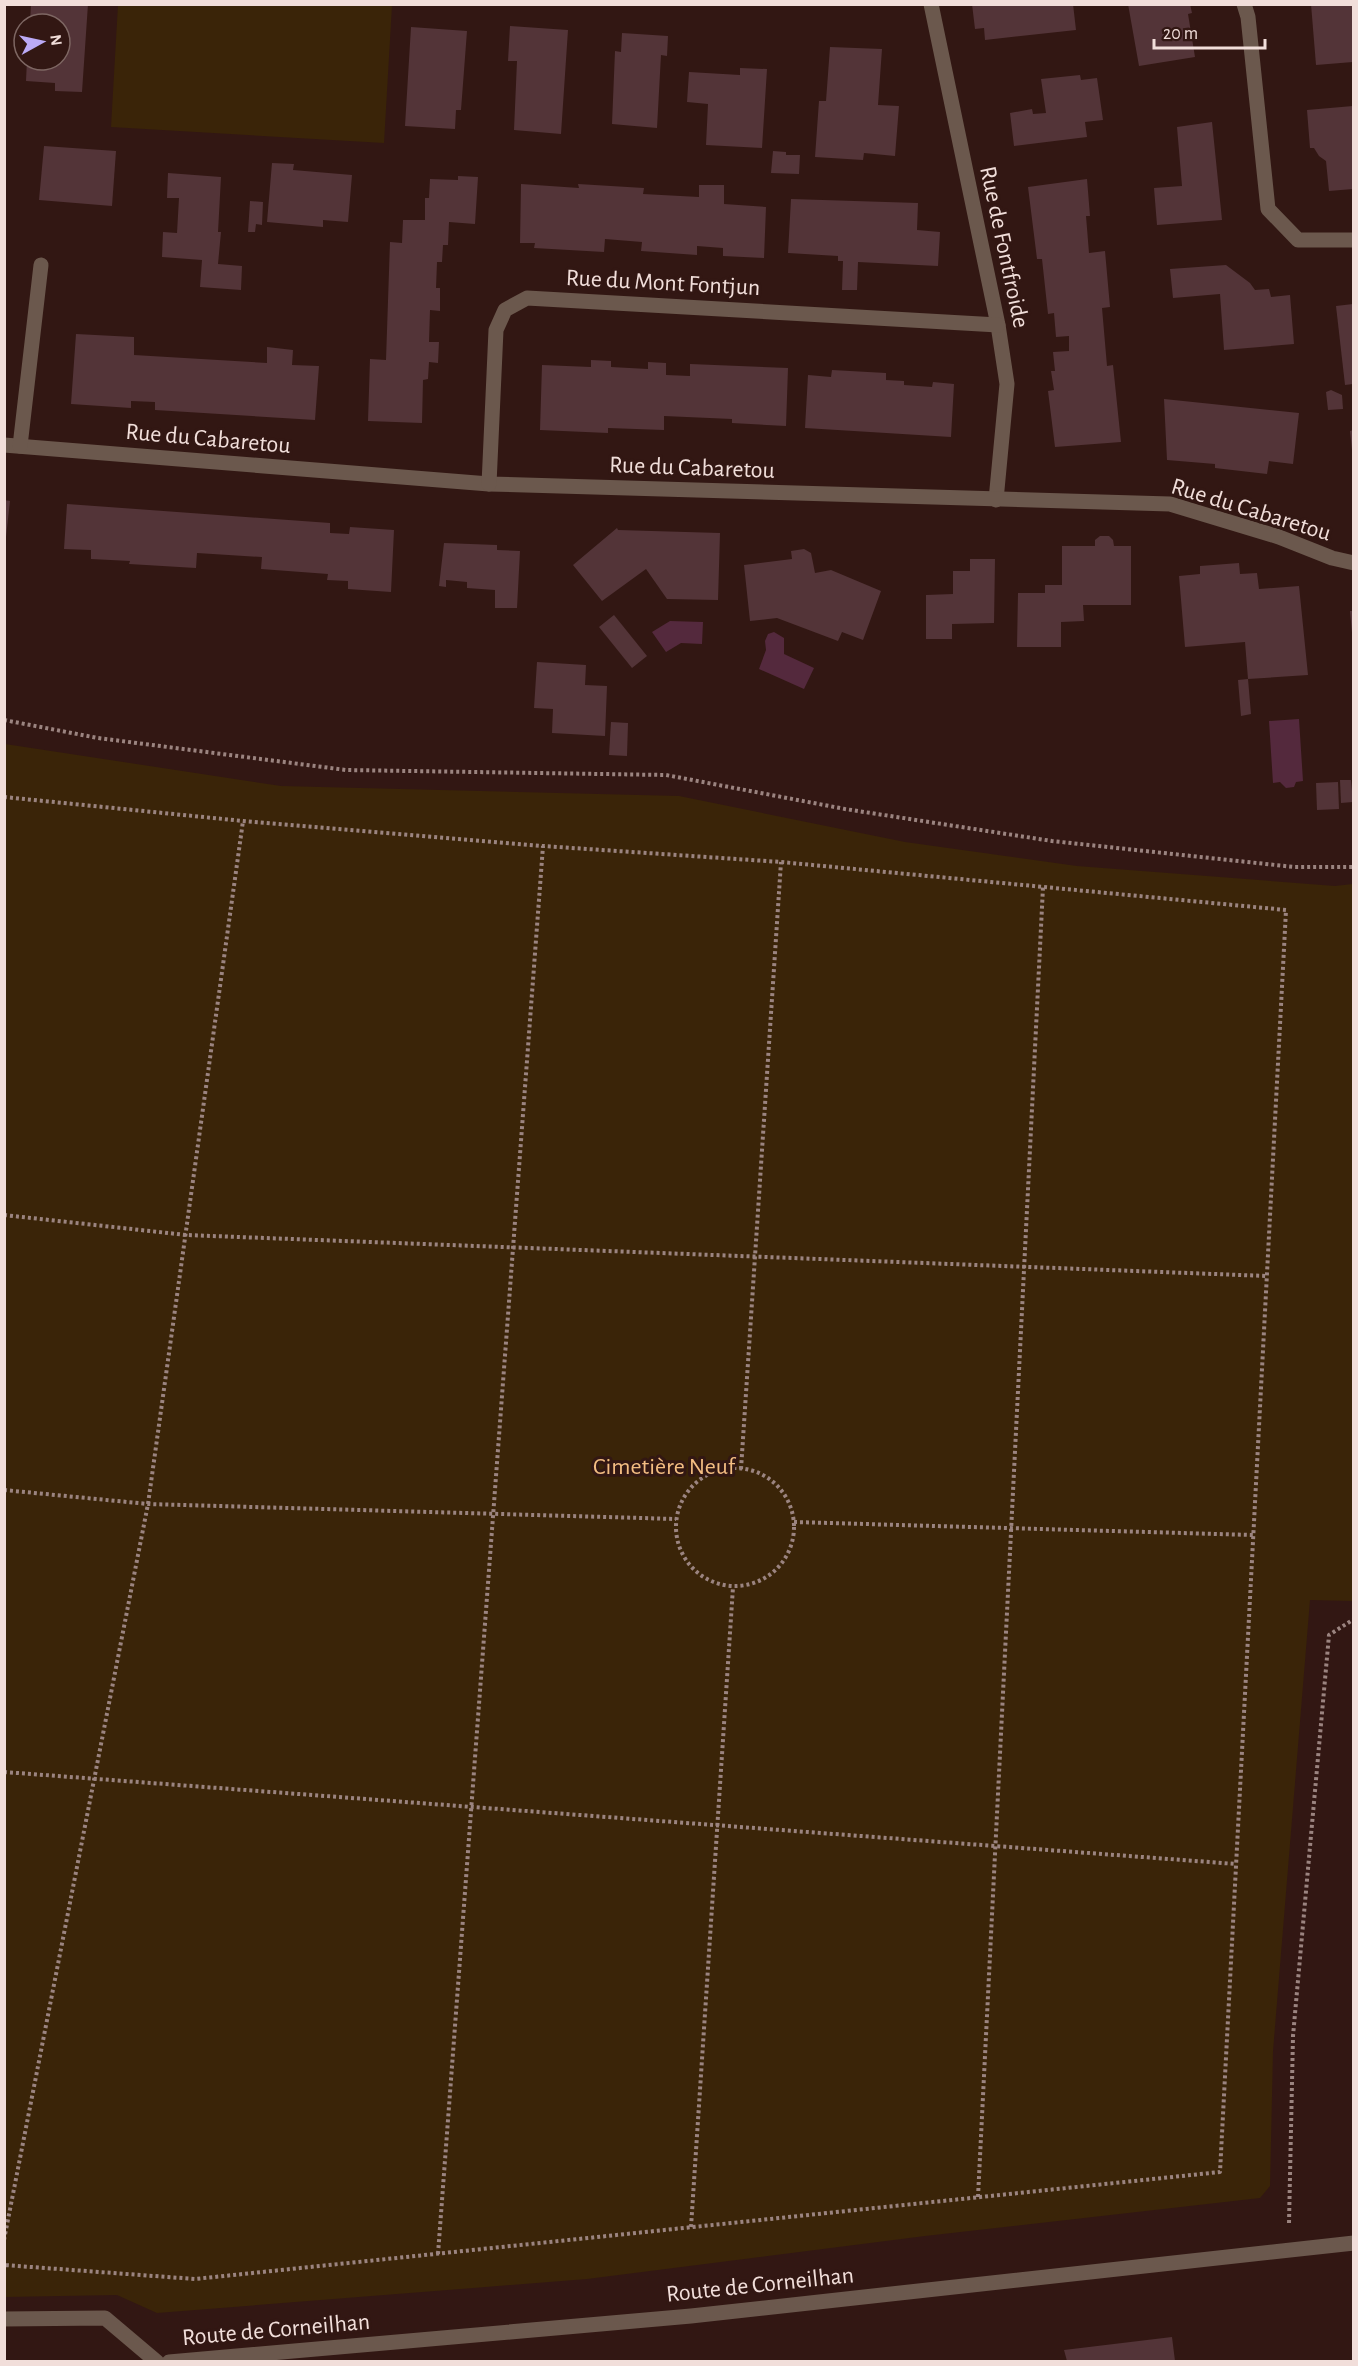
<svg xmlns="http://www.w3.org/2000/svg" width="1358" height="2366" font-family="'Alegreya Sans',sans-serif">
	<rect width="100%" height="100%" fill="#321713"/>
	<g fill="#3a2408">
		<polygon points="118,5 392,5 384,143 111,127"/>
		<polygon points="5,744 281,786 679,796 905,842 1077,866 1335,886 1353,884 1353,1601 1310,1600 1273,2051 1270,2186 1260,2198 925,2236 587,2279 157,2313 117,2295 5,2297"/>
	</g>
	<g fill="#54293d">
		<polygon points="670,621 703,622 702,644 681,643 666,652 652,632"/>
		<polygon points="774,632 784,638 784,654 814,668 804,689 759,669 766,650 765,641 768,634"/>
		<polygon points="1299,719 1303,781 1296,782 1294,787 1286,788 1280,782 1273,783 1269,721"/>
	</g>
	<g fill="#533438">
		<polygon points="31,4 88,4 82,92 55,91 55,83 26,81 27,60 60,60 60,24 30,24"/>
		<polygon points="972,4 1073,4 1076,30 985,40 984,28 975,29"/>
		<polygon points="1128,4 1190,4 1192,13 1188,14 1195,57 1139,66"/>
		<polygon points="1311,4 1353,4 1353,62 1316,65"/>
		<polygon points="510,26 568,30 561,134 514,130 517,61 508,61"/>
		<polygon points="411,27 467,31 461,110 456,110 455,129 405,126"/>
		<polygon points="622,33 668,36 667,56 661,55 657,128 612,124 615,51 621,52"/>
		<polygon points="830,47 882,49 878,105 899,106 895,156 864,153 863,160 815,157 819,101 826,101"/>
		<polygon points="740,68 767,69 762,148 706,145 708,104 687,102 689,72 740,75"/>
		<polygon points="1080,75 1081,80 1097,78 1103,120 1085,122 1087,137 1014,146 1010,113 1032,109 1033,114 1046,113 1041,79"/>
		<polygon points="1353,106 1353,189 1329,191 1326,161 1319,156 1314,148 1310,148 1307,110"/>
		<polygon points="1212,122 1222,220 1157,225 1154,188 1182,186 1177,127"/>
		<polygon points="44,146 116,151 112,206 39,200"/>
		<polygon points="773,151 786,152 786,155 800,155 799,174 771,173"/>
		<polygon points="272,163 294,164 293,170 352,175 348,222 323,220 323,227 267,222"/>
		<polygon points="168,173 221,177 218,232 221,232 218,264 242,266 241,290 200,287 202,260 162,257 163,232 177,233 179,198 167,198"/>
		<polygon points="458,176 478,177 475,224 449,222 448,245 443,245 442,262 437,262 436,288 440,288 440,311 430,310 429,342 439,342 438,363 429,362 428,379 423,380 422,423 368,421 370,359 386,360 390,242 402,243 403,220 425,220 425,198 429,198 430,179 458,180"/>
		<polygon points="1087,179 1090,216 1086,216 1089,253 1105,251 1110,307 1102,308 1107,366 1113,365 1121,442 1055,447 1048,391 1054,390 1051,371 1055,371 1053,352 1069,351 1069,336 1056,337 1054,313 1048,314 1042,259 1037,259 1028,187"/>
		<polygon points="521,184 579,188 578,184 644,188 643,194 699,197 699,185 724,185 724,204 766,207 764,258 723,256 723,248 697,246 697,255 641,251 642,242 605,239 604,252 534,248 535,243 520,243"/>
		<polygon points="791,199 918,203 917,230 940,232 938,266 858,262 857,290 842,290 843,261 838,261 838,256 788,253"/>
		<polygon points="250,201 263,202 262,225 256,224 255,232 248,232"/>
		<polygon points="1226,265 1250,283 1255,290 1269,289 1271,297 1290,295 1294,344 1224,350 1220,294 1173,298 1170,269"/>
		<polygon points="1353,304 1353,384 1345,385 1336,306"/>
		<polygon points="76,334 134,337 134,355 267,363 267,347 293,350 292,365 319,366 315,420 155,410 155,402 131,401 131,408 71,404"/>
		<polygon points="591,360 611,361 611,367 648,369 648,362 666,363 666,375 690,376 690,364 788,368 786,426 732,423 732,419 664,416 664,430 608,428 608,433 540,430 542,365 591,367"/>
		<polygon points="832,370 886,373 886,380 904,381 904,385 932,387 933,382 954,384 951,437 805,428 808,375 831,377"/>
		<polygon points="1331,390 1342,395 1343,409 1328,410 1326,392"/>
		<polygon points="1164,399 1299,413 1293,464 1269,461 1267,474 1215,468 1215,464 1167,460"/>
		<polygon points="1353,430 1353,450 1352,450 1350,431"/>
		<polygon points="4,500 10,501 6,537 4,536"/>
		<polygon points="67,504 330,523 330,533 349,534 350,527 394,530 391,592 348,589 348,581 327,580 328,574 261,569 262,557 197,553 196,568 129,564 130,561 91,559 91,550 64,549"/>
		<polygon points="617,528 618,530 720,533 718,600 667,599 646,569 602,601 573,565"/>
		<polygon points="1100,536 1109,536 1113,540 1114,546 1131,546 1131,605 1083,605 1084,621 1061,622 1061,647 1017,647 1018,593 1045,593 1045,585 1062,585 1062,546 1095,546 1095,540"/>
		<polygon points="444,543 497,545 497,550 520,551 517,608 495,608 495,590 467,588 467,582 446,580 446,587 439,586"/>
		<polygon points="804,549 811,553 815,573 831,570 881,591 863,640 842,632 838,641 777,618 750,621 744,565 792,559 791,551"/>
		<polygon points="970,559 995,559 994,623 952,624 952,639 926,639 926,595 953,594 953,571 970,571"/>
		<polygon points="1239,563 1240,574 1257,573 1259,589 1299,586 1308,675 1248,679 1251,714 1241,716 1238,680 1248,679 1245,642 1185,647 1179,576 1200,574 1200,566"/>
		<polygon points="1350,611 1353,611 1353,633 1352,633"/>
		<polygon points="614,615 647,656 632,668 599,627"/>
		<polygon points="537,662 586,665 585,685 607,686 605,736 552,733 553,709 534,708"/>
		<polygon points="611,722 628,723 627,756 609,755"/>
		<polygon points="1340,780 1351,780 1353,802 1341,803"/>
		<polygon points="1338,782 1339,809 1317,810 1316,783"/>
		<polygon points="1172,2337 1175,2361 1067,2361 1064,2350"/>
	</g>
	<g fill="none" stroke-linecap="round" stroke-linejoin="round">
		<g stroke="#9b8480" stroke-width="4" stroke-dasharray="3 3" stroke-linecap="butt">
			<polyline points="4,720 98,738 346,770 666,775 845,809 1052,841 1294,867 1354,867"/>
			<polyline points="4,797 243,821 543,846 781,862 1286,910 1220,2172 195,2279 4,2265"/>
			<polyline points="4,1215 186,1235 1267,1276"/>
			<circle cx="735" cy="1527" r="59"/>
			<polyline points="741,1469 781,862"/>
			<polyline points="4,1490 148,1504 676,1519"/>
			<polyline points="794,1522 1253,1535"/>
			<polyline points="4,1772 1236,1864"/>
			<polyline points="978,2197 1043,887"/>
			<polyline points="1289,2223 1293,2036 1329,1635 1354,1619"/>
			<polyline points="691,2227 733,1587"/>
			<polyline points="4,2240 148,1504 243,821"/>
			<polyline points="438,2254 543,846"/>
		</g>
		<g stroke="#6b584d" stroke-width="15">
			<polyline points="931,4 998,325 1007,384 996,500"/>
			<polyline points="1244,4 1248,17 1268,209 1298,240 1354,240"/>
			<polyline points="4,445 489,484 1170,504 1279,537 1332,558 1354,563"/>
			<polyline points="20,446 41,265"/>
			<polyline points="489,484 496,330 505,310 527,298 998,325"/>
			<polyline points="4,2319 105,2318 157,2362"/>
			<polyline points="169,2362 691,2316 1354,2243"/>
		</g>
	</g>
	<g text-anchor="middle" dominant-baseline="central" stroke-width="6" stroke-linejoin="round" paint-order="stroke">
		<g font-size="24" fill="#f1deda" stroke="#321713">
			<text transform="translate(1004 247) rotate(78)">Rue de Fontfroide</text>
			<text transform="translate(663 283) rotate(3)">Rue du Mont Fontjun</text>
			<text transform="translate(208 439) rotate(5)">Rue du Cabaretou</text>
			<text transform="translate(692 468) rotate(2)">Rue du Cabaretou</text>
			<text transform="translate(1251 510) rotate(17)">Rue du Cabaretou</text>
			<text transform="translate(760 2285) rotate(-6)">Route de Corneilhan</text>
			<text transform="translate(276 2330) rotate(-5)">Route de Corneilhan</text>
		</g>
		<g font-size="24" fill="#f3bd82" stroke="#321713">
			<text x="664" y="1467">Cimetière Neuf</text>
		</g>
	</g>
	<rect width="1358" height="2366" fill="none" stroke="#f1deda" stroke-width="12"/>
	<g transform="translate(42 42) rotate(82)"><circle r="28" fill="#321713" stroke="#7e6763" stroke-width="1.5"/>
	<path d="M0-4.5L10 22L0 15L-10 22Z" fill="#bbaaf6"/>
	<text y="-9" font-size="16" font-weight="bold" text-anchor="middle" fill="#f1deda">N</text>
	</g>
	<path d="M1154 39v9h111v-9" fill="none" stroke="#f1deda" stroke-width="3"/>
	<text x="1163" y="39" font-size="18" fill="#f1deda" stroke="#321713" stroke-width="4.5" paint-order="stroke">20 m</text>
</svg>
